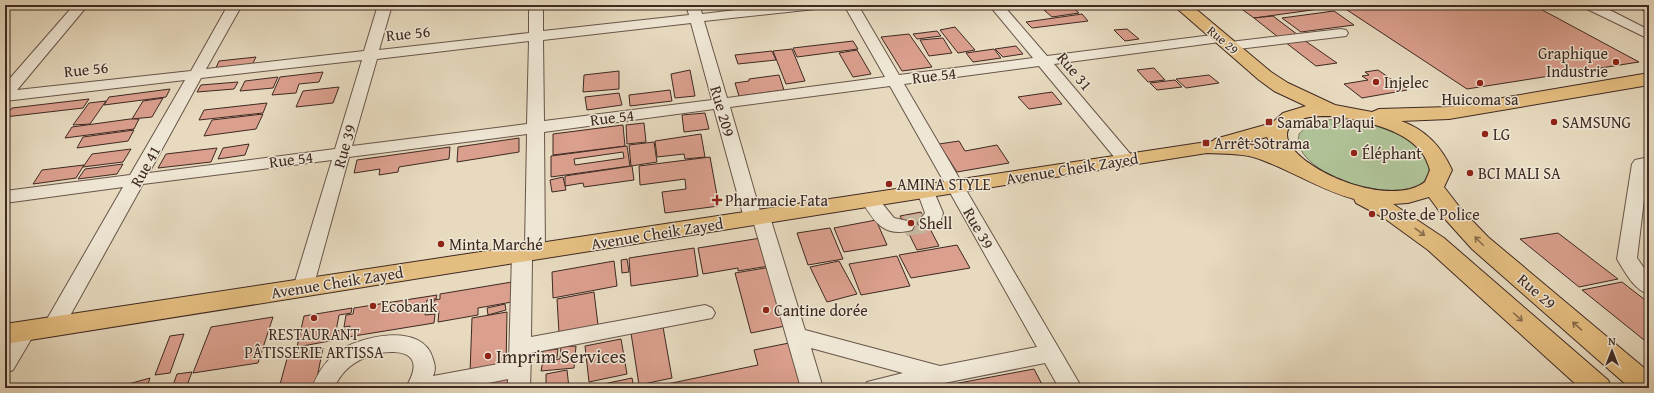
<svg xmlns="http://www.w3.org/2000/svg" width="1654" height="393" font-family="'Gentium Book Plus',serif">
	<rect width="100%" height="100%" fill="#e7dabf"/>
	<filter id="stains"><feTurbulence type="fractalNoise" baseFrequency=".005" numOctaves="4"/><feColorMatrix values="0 0 0 0 .2 0 0 0 0 .09 0 0 0 0 .02 0 0 0 .5 -.17"/></filter>
	<radialGradient id="worn" r=".72"><stop offset=".6" stop-color="#630" stop-opacity="0"/><stop offset="1" stop-color="#630" stop-opacity=".3"/></radialGradient>
	<path fill="#afc196" stroke="#76755c" d="M1340 119C1368 123 1414 132 1428 161 1429 164 1429 169 1429 173 1427 176 1425 181 1422 183 1392 203 1312 179 1299 146 1297 142 1299 137 1299 134 1311 121 1323 120 1340 119Z"/>
	<g fill="#da9f8d" stroke="#3e2922" fill-rule="evenodd">
		<polygon points="1236,5 1533,5 1639,62 1467,89 1341,6 1254,18"/>
		<polygon points="1631,5 1649,5 1649,13"/>
		<polygon points="1071,6 1079,13 1052,17 1044,10"/>
		<polygon points="1334,11 1354,25 1301,32 1282,18"/>
		<polygon points="1082,14 1088,21 1032,28 1026,22"/>
		<polygon points="1273,16 1298,35 1278,37 1254,18"/>
		<polygon points="955,27 975,50 958,53 940,30"/>
		<polygon points="1127,29 1139,39 1125,41 1114,30"/>
		<polygon points="937,31 941,36 917,39 913,34"/>
		<polygon points="909,34 932,67 902,71 881,37"/>
		<polygon points="943,38 952,53 929,56 920,40"/>
		<polygon points="1304,40 1337,63 1316,66 1285,42"/>
		<polygon points="853,41 858,49 797,57 793,48"/>
		<polygon points="1016,46 1023,54 1003,57 995,49"/>
		<polygon points="792,49 805,81 786,84 773,51"/>
		<polygon points="994,49 1001,58 973,62 966,53"/>
		<polygon points="857,50 871,74 853,77 839,53"/>
		<polygon points="772,51 776,60 738,64 735,55"/>
		<polygon points="256,57 252,65 215,70 219,61"/>
		<polygon points="1154,68 1165,80 1148,82 1137,70"/>
		<polygon points="690,70 695,96 675,98 671,74"/>
		<polygon points="1378,70 1407,90 1362,98 1344,84 1368,80 1362,76 1369,75 1365,72"/>
		<polygon points="619,71 619,89 583,92 584,75"/>
		<polygon points="323,72 319,82 299,84 296,93 272,95 280,77"/>
		<polygon points="779,75 784,90 739,96 735,83 749,81 749,79"/>
		<polygon points="1209,75 1219,83 1186,88 1176,79"/>
		<polygon points="278,77 273,88 240,91 245,81"/>
		<polygon points="1175,80 1182,87 1157,90 1150,83"/>
		<polygon points="238,82 234,89 197,92 201,85"/>
		<polygon points="339,87 333,103 296,107 303,91"/>
		<polygon points="170,89 166,97 104,105 109,97"/>
		<polygon points="670,90 672,101 630,106 629,95"/>
		<polygon points="1052,92 1062,104 1029,109 1018,97"/>
		<polygon points="619,93 622,105 587,110 585,97"/>
		<polygon points="163,98 152,117 132,119 143,101"/>
		<polygon points="89,99 83,108 5,117 12,108"/>
		<polygon points="106,101 90,124 73,125 89,103"/>
		<polygon points="267,103 263,113 199,120 204,110"/>
		<polygon points="705,113 709,129 684,132 682,115"/>
		<polygon points="263,114 256,129 204,136 212,120"/>
		<polygon points="130,119 139,119 134,129 65,138 72,127"/>
		<polygon points="644,123 646,142 627,144 626,125"/>
		<polygon points="623,125 625,146 553,155 553,134"/>
		<polygon points="134,130 128,141 77,148 83,137"/>
		<polygon points="701,134 705,157 685,159 684,154 657,157 655,141"/>
		<polygon points="519,138 519,152 457,162 458,147"/>
		<polygon points="959,141 965,151 997,145 1009,163 957,172 939,144"/>
		<polygon points="654,142 657,162 631,166 629,145"/>
		<polygon points="249,144 245,155 218,159 223,148"/>
		<path d="M627 146 630 166 551 177V156ZM623 152 624 158 575 165 574 159Z"/>
		<polygon points="450,147 449,159 399,167 398,172 379,175 380,169 354,173 357,160"/>
		<polygon points="217,148 211,162 158,168 166,154"/>
		<polygon points="131,149 123,162 83,167 92,154"/>
		<polygon points="710,157 719,206 665,213 662,192 686,189 685,179 640,185 639,166"/>
		<polygon points="123,164 117,174 78,179 85,169"/>
		<polygon points="84,165 76,178 33,184 42,170"/>
		<polygon points="632,166 634,180 584,187 583,183 565,186 565,176"/>
		<polygon points="563,177 566,190 552,192 550,180"/>
		<polygon points="921,212 927,223 939,246 917,250 900,216"/>
		<polygon points="876,220 887,245 844,252 834,228"/>
		<polygon points="830,228 843,259 808,265 797,233"/>
		<polygon points="1558,233 1618,279 1579,287 1520,239"/>
		<polygon points="761,238 769,266 738,271 738,268 703,274 698,248"/>
		<polygon points="957,245 970,268 911,278 899,255"/>
		<polygon points="694,248 698,276 631,286 629,258"/>
		<polygon points="897,256 910,286 861,295 849,264"/>
		<polygon points="627,259 629,272 622,273 621,260"/>
		<polygon points="614,261 617,286 553,298 552,272"/>
		<polygon points="839,261 857,294 827,302 810,267"/>
		<polygon points="771,267 790,325 751,333 735,273"/>
		<polygon points="512,282 512,302 478,308 478,315 438,322 439,311 433,312 434,300 440,299 440,294"/>
		<polygon points="1622,282 1649,303 1649,344 1582,290"/>
		<polygon points="594,292 598,325 559,333 557,299"/>
		<polygon points="437,295 436,299 427,300 425,315 435,314 434,323 348,337 350,326 344,327 346,315 353,314 354,308"/>
		<polygon points="505,304 506,310 488,315 487,308"/>
		<polygon points="352,308 351,313 339,315 336,331 347,329 346,338 297,347 304,316"/>
		<polygon points="507,312 506,366 470,373 472,318"/>
		<polygon points="273,317 258,363 193,373 211,327"/>
		<polygon points="663,327 672,378 639,385 631,333"/>
		<polygon points="184,334 170,373 155,375 170,336"/>
		<polygon points="621,339 627,374 589,382 585,346"/>
		<polygon points="789,343 804,388 648,388 758,365 754,350"/>
		<polygon points="576,346 574,368 541,371 543,361 560,359 561,347"/>
		<polygon points="323,348 315,388 279,388 288,355"/>
		<polygon points="558,349 557,358 543,360 543,351"/>
		<polygon points="1034,369 1044,388 950,388 948,385"/>
		<polygon points="567,370 569,388 546,388 546,374"/>
		<polygon points="192,372 186,388 172,388 177,374"/>
		<polygon points="515,377 514,388 480,388 480,383"/>
		<polygon points="150,378 148,384 135,388 114,388"/>
		<polygon points="632,378 634,388 584,388"/>
	</g>
	<g fill="none" stroke-linecap="round" stroke-linejoin="round">
		<polyline stroke="#c5b7a0" stroke-width="20" stroke-dasharray="20 10" stroke-linecap="butt" points="905,226 927,223"/>
		<g stroke="#685549" stroke-width="2">
			<g id="minor">
				<path d="M74 5H88L17 90 191 71 228 5H242L206 69 364 51 378 5H392L379 50 529 33V5H543V31L689 15 686 5H700L702 14 779 5H822L820 8 815 9 704 21 727 98 885 77 844 5H858L899 75 1033 58 989 5H1003L1047 56 1220 34 1225 35 1227 38 1225 41 1220 42 1054 64 1132 156 1135 160 1132 164 1126 165 1120 164 1039 66 904 84 1082 388H1059L1045 363 919 388H864L867 382 903 373 811 348 823 388H801L754 224 746 222 744 218 714 109 544 132 545 252 542 257 532 258 531 337 705 305 712 308 715 313 712 318 531 353 530 388H508V379L464 388H406C408 383 412 377 413 371 419 345 377 351 364 358 350 364 340 374 334 388H312C317 374 324 363 336 353 358 336 423 321 433 359 435 366 436 369 433 376L509 362 512 254 515 249 525 248 527 134 349 157 313 288 310 293 303 295 296 293 293 288 332 160 143 184 61 332 54 334 47 332 43 326 123 187 5 203V191L130 175 185 80 5 101V84ZM691 23 712 100 544 121 543 40ZM529 41 527 124 352 146 377 59ZM362 60 335 149 149 173 201 78ZM890 86 1037 347 940 366 805 330 770 217 768 213 760 211 730 107Z"/>
				<polygon points="1583,5 1600,5 1649,30 1649,39 1585,8"/>
				<polygon points="1341,29 1346,30 1348,33 1346,36 1230,50 1225,49 1223,46 1225,43 1230,42"/>
				<path d="M1649 157 1637 258 1649 275V294C1634 290 1625 272 1617 259L1632 164 1635 160Z"/>
				<polygon points="926,185 932,187 943,213 940,223 927,229 920,227 918,223 925,213 917,191 920,187"/>
				<path d="M870 194 876 196 894 218 912 222 914 226 912 230C883 238 874 221 861 200L864 196Z"/>
				<polygon points="25,323 33,325 36,331 13,370 5,373 5,345 17,325"/>
			</g>
		</g>
		<g stroke="#3e2922" stroke-width="2">
			<path id="major" d="M1173 5H1191L1271 72 1288 83 1335 105 1372 112 1379 109 1449 107 1649 73V85L1449 119 1401 121C1426 130 1441 146 1452 170L1444 187 1461 209 1488 237 1649 372V388H1630L1472 249 1445 219 1429 197 1408 203 1393 204 1444 238 1608 380 1612 388H1580L1428 250 1384 218 1356 203 1354 199C1321 190 1294 172 1262 160 1245 153 1225 154 1207 153L5 344V324L1213 141 1215 139 1272 123 1283 113 1306 106 1274 91 1259 80ZM1329 116C1358 119 1404 128 1422 153 1426 158 1428 164 1430 170L1425 182C1378 217 1242 141 1302 119 1310 116 1320 116 1329 116ZM1267 137 1272 149 1243 143Z"/>
		</g>
		<use href="#minor" fill="#efe7d5" fill-rule="evenodd"/>
		<use href="#major" fill="#e4bd80" fill-rule="evenodd"/>
	</g>
	<defs><path id="oneway-shaft" d="M-6 0H5M1.5-3L5.5 0L1.5 3" fill="none" stroke-width="1.6" stroke-linecap="round" stroke-linejoin="round"/></defs>
	<g stroke="#896c4c">
		<use href="#oneway-shaft" transform="translate(1420 232) rotate(37)"/>
		<use href="#oneway-shaft" transform="translate(1479 241) rotate(-135)"/>
		<use href="#oneway-shaft" transform="translate(1518 317) rotate(42)"/>
		<use href="#oneway-shaft" transform="translate(1577 326) rotate(-139)"/>
	</g>
	<g fill="#8f2418" stroke="#efe7d5" stroke-width="1.5">
		<circle cx="1616" cy="62" r="4"/>
		<circle cx="1376" cy="82" r="4"/>
		<circle cx="1480" cy="83" r="4"/>
		<rect x="1265" y="118" width="8" height="8" rx="2"/>
		<circle cx="1554" cy="122" r="4"/>
		<circle cx="1485" cy="134" r="4"/>
		<rect x="1202" y="139" width="8" height="8" rx="2"/>
		<circle cx="1354" cy="153" r="4"/>
		<circle cx="1470" cy="173" r="4"/>
		<circle cx="889" cy="184" r="4"/>
		<path d="M715 194h4v4h4v4h-4v4h-4v-4h-4v-4h4z"/>
		<circle cx="1372" cy="214" r="4"/>
		<circle cx="911" cy="223" r="4"/>
		<circle cx="441" cy="244" r="4"/>
		<circle cx="373" cy="306" r="4"/>
		<circle cx="766" cy="310" r="4"/>
		<circle cx="314" cy="318" r="4"/>
		<circle cx="488" cy="356" r="4"/>
	</g>
	<g text-anchor="middle" dominant-baseline="central" stroke-width="3" stroke-linejoin="round" paint-order="stroke">
		<g font-size="13" fill="#3e2922" stroke="#efe7d5">
			<text transform="translate(1223 40) rotate(40)">Rue 29</text>
		</g>
		<g font-size="16" fill="#3e2922" stroke="#efe7d5">
			<text transform="translate(408 33) rotate(-6)">Rue 56</text>
			<text transform="translate(86 69) rotate(-6)">Rue 56</text>
			<text transform="translate(1075 71) rotate(50)">Rue 31</text>
			<text transform="translate(934 75) rotate(-7)">Rue 54</text>
			<text transform="translate(723 111) rotate(74)">Rue 209</text>
			<text transform="translate(612 117) rotate(-7)">Rue 54</text>
			<text transform="translate(344 146) rotate(-74)">Rue 39</text>
			<text transform="translate(291 159) rotate(-7)">Rue 54</text>
			<text transform="translate(145 166) rotate(-61)">Rue 41</text>
			<text transform="translate(1072 168) rotate(-9)">Avenue Cheik Zayed</text>
			<text transform="translate(979 228) rotate(60)">Rue 39</text>
			<text transform="translate(657 233) rotate(-9)">Avenue Cheik Zayed</text>
			<text transform="translate(337 282) rotate(-9)">Avenue Cheik Zayed</text>
			<text transform="translate(1537 291) rotate(41)">Rue 29</text>
		</g>
		<g font-size="16" fill="#3e2922" stroke="#efe7d5" text-anchor="start">
			<text x="1608" y="53" text-anchor="end">Graphique<tspan x="1608" dy="18">Industrie</tspan></text>
			<text x="1384" y="82">Injelec</text>
			<text x="1480" y="99" text-anchor="middle">Huicoma sa</text>
			<text x="1277" y="122">Samaba Plaqui</text>
			<text x="1562" y="122">SAMSUNG</text>
			<text x="1493" y="134">LG</text>
			<text x="1214" y="143">Arrêt Sotrama</text>
			<text x="1362" y="153">Éléphant</text>
			<text x="1478" y="173">BCI MALI SA</text>
			<text x="897" y="184">AMINA STYLE</text>
			<text x="725" y="200">Pharmacie Fata</text>
			<text x="1380" y="214">Poste de Police</text>
			<text x="919" y="223">Shell</text>
			<text x="449" y="244">Minta Marché</text>
			<text x="381" y="306">Ecobank</text>
			<text x="774" y="310">Cantine dorée</text>
			<text x="314" y="334" text-anchor="middle">RESTAURANT<tspan x="314" dy="18">PÂTISSERIE ARTISSA</tspan></text>
		</g>
		<g font-size="19" fill="#3e2922" stroke="#efe7d5" text-anchor="start">
			<text x="496" y="356">Imprim Services</text>
		</g>
	</g>
	<rect width="1654" height="393" fill="none" stroke="#e7dabf" stroke-width="20"/>
	<rect x="6" y="6" width="1642" height="381" fill="none" stroke="#3e2922" stroke-width="2"/>
	<rect x="10" y="10" width="1634" height="373" fill="none" stroke="#3e2922"/>
	<g transform="translate(1612 351)" stroke="#efe7d5" stroke-width="3" paint-order="stroke">
	<path d="M0-3L7 15L0 10L-7 15Z" fill="#3e2922"/>
	<text y="-6" font-size="11" font-weight="bold" text-anchor="middle" fill="#3e2922">N</text>
	</g>
	<rect width="100%" height="100%" filter="url(#stains)"/>
	<rect width="100%" height="100%" fill="url(#worn)"/>
</svg>
